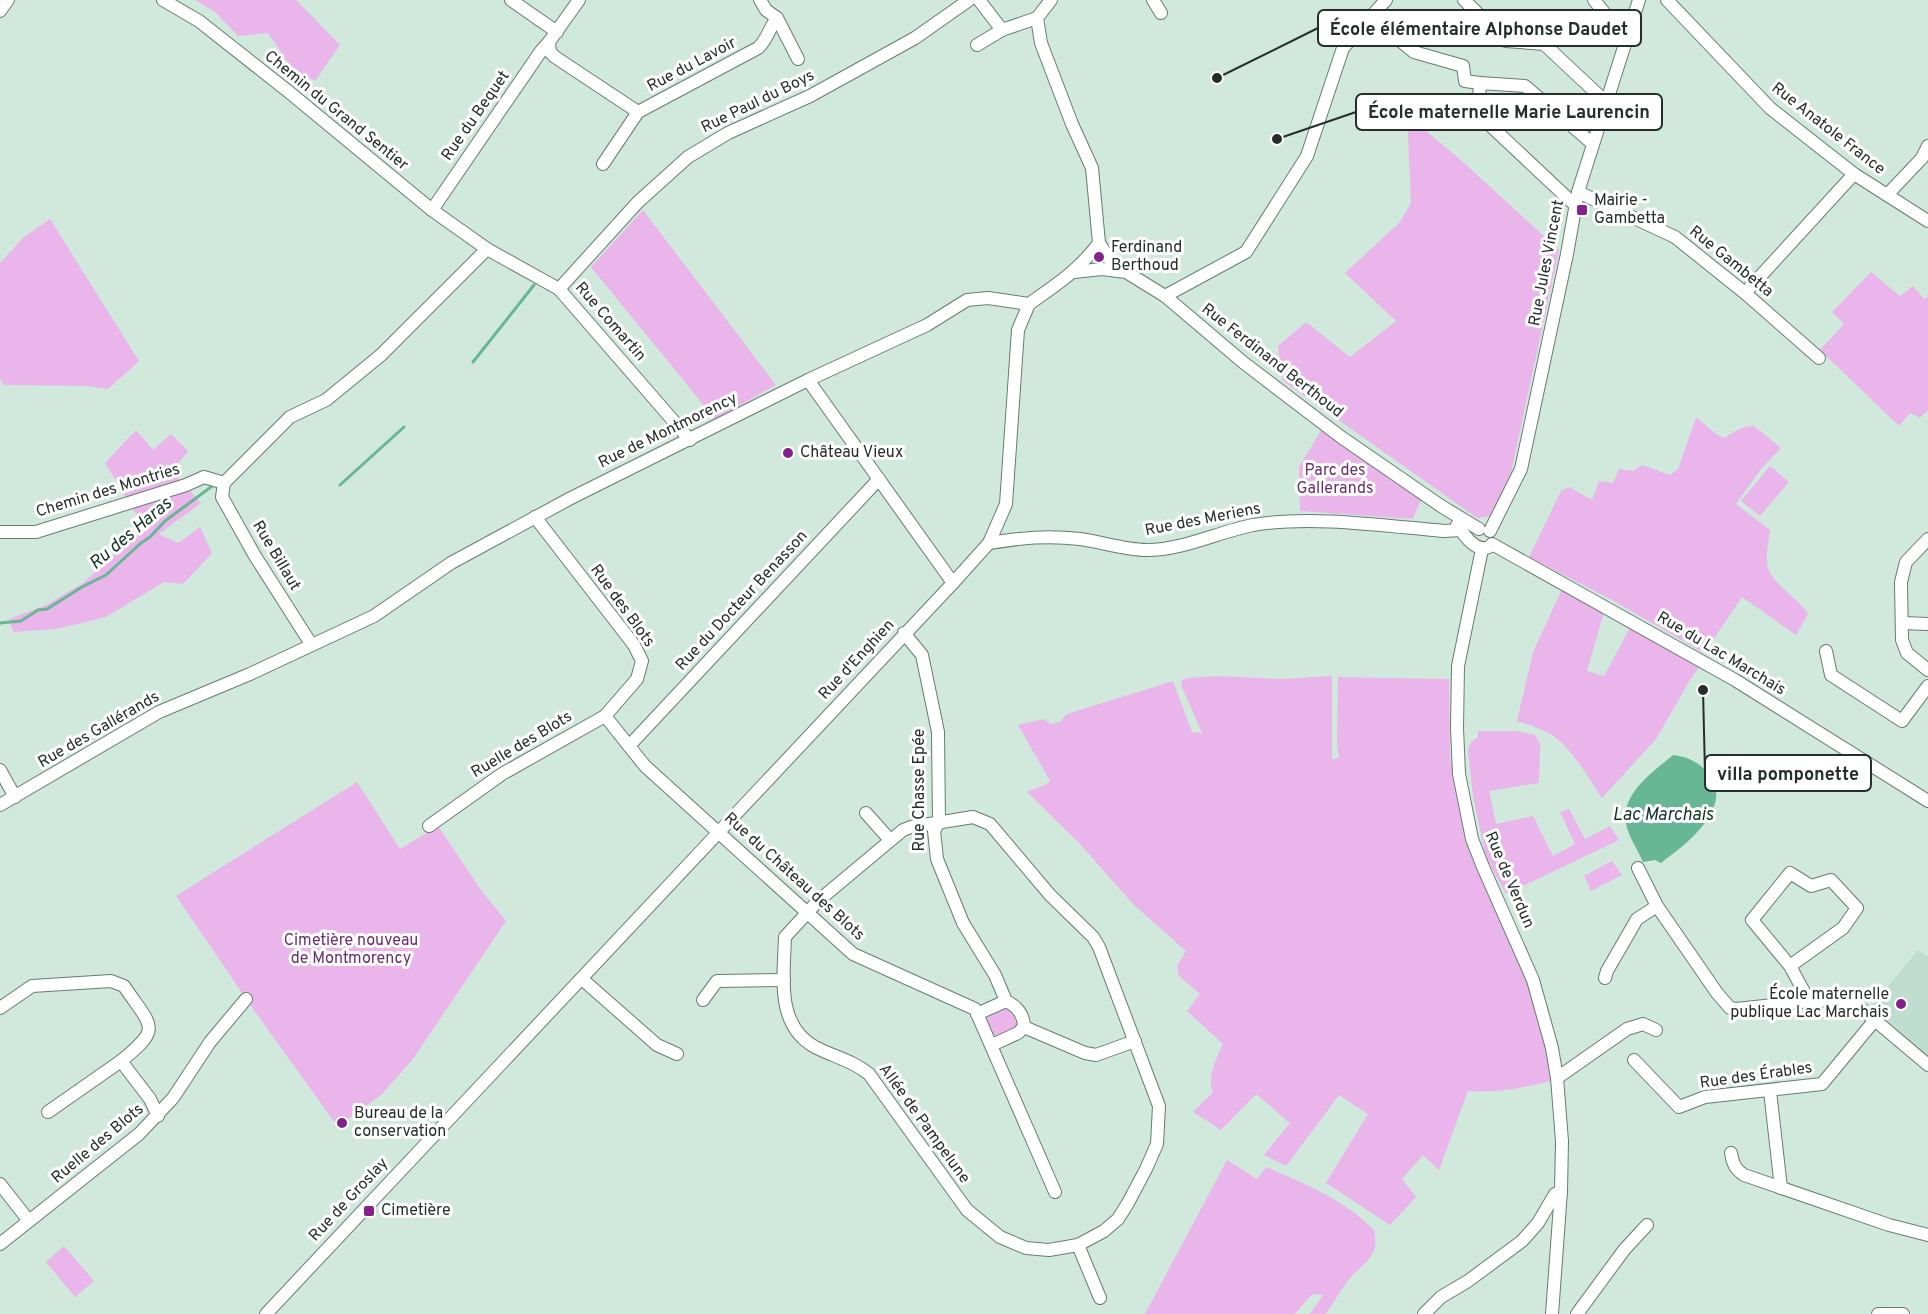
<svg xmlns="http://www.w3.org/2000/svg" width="1928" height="1314" font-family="Overpass,sans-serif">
	<rect width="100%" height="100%" fill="#d1e9dd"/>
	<polygon fill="#bfdecf" points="1918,950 1928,957 1928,1057 1871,1007"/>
	<g fill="#e9b5ea">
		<polygon points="195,0 296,0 340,45 315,81 291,67 268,33 238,36 215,12"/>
		<polygon points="1407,115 1462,161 1559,250 1511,473 1491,516 1477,518 1282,380 1278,346 1306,322 1350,357 1396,321 1345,273 1400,222 1411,203"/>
		<polygon points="643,210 776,385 715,419 591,267"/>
		<polygon points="50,219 139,361 108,389 85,386 4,385 0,379 0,263 24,237"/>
		<polygon points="1871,272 1900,296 1913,286 1924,299 1928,297 1928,410 1920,418 1910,413 1899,426 1820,350 1844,324 1832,312"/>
		<path d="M1696 418C1707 424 1712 434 1725 438 1734 431 1743 426 1754 426L1781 448 1761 469 1736 504 1770 530C1769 540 1766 552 1767 563 1768 582 1798 597 1808 614L1796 635 1742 597 1704 653 1610 599 1529 557 1561 491 1569 487 1592 500 1599 481 1613 483 1619 469 1633 471 1642 465 1670 475 1678 469Z"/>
		<polygon points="1322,429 1421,500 1413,519 1300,511 1299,467"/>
		<polygon points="136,430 153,450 171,434 188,451 172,471 201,503 159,534 178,543 200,527 212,553 183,584 164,582 106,617 57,629 13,632 9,619 46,605 83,583 137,534 138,517 105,463"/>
		<polygon points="1770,466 1789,482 1760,516 1741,501"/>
		<path d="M1563 587 1604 612 1587 671 1604 676 1630 628 1700 666 1690 680 1656 739 1602 798C1589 779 1571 747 1552 735 1541 728 1529 725 1517 721L1533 652Z"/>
		<path d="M1217 676 1280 679 1332 676V759L1339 758 1337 744 1338 677 1449 679 1450 757 1462 814 1525 974 1540 1022 1551 1081C1524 1088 1496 1093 1468 1091L1439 1170 1423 1155 1402 1179 1416 1197 1390 1225 1326 1183 1368 1114 1339 1095 1286 1166 1264 1155 1290 1123 1256 1094 1221 1130 1193 1112 1213 1092C1206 1078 1217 1057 1223 1044L1187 1011 1200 994 1179 976 1177 966 1186 951 1134 905 1080 844 1027 792 1047 784 1050 781 1018 725 1043 719 1052 724 1060 722 1067 714 1173 681 1192 732 1202 733 1181 685 1183 680 1188 678Z"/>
		<polygon points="1478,731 1516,731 1535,735 1540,744 1539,783 1489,791 1496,824 1533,816 1553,856 1575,844 1560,812 1569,809 1585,839 1610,826 1619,840 1506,894 1486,857 1473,796 1468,751 1471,742 1478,737"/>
		<polygon points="357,782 400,849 438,826 481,890 506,921 413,1059 382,1094 347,1120 343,1116 335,1123 251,1006 176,896"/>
		<polygon points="1612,861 1622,875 1591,891 1584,876"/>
		<polygon points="1005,1008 1013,1010 1019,1022 1016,1030 1000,1037 991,1034 986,1022 989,1014"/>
		<path d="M1227 1160 1257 1179 1266 1167C1304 1183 1345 1200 1374 1230 1381 1259 1361 1263 1347 1282 1340 1292 1333 1303 1326 1314H1310L1323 1295 1312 1294 1295 1314H1145Z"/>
		<polygon points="64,1246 94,1281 75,1297 46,1262"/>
	</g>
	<path fill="#67b694" d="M1673 755C1688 757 1699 762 1709 774 1735 808 1685 845 1661 863L1655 860 1643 862C1638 850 1628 836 1626 823 1621 793 1653 772 1673 755Z"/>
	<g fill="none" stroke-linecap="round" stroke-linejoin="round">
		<g stroke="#67b694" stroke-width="3">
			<polyline points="473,362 534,285"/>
			<polyline points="340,485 404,427"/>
			<polyline points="0,623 21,621 38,610 47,609 82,587 106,575 141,543 150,537 165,521 211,487"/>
		</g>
		<g stroke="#667c71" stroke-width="14">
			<g id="street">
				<polyline points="163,0 199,21 289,92 432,210 487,249 559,289 690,440"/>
				<polyline points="511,0 557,32"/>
				<path d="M579 0 549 42 550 52 555 57 638 112 758 48C768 39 769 28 777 18L766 10 760 0"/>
				<polyline points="979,0 1002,30 1037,18"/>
				<polyline points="1153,0 1161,13"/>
				<polyline points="1464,0 1506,41 1544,44 1607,103"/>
				<polyline points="1594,0 1626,40"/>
				<polyline points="1667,0 1770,108 1854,174 1928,221"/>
				<polyline points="0,11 8,0"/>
				<polyline points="777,18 798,59"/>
				<polyline points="1386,29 1414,52 1463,66 1465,81 1480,83"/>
				<polyline points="977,45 1002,30"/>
				<polyline points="603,164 638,112"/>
				<polyline points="1578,192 1675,237 1745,293 1819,358"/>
				<polyline points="1887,195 1922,158 1928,146"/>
				<polyline points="1576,206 1478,114 1480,83 1525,86 1593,144"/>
				<polyline points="432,210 541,51 549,42"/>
				<polyline points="1099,243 1110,260 1123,270"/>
				<polyline points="1074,272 1102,269 1126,272 1165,296 1244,363 1341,437 1441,506 1479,529"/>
				<polyline points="559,289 638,202 688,157 728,133 810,96 915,38 969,0"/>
				<polyline points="1745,293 1854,174"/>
				<polyline points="1165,296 1246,252 1307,156 1343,48 1386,0"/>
				<polyline points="808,380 953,583"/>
				<path d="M1457 525C1464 535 1476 553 1489 547"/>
				<polyline points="1490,531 1521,469 1567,254 1578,192 1639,0"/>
				<polyline points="0,532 36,532 186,485 204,477 224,483"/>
				<polyline points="1928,539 1906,562 1901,582 1902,640 1907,653 1928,670"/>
				<path d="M989 543C1022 538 1046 535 1080 539 1102 542 1125 550 1147 550 1183 550 1218 532 1253 525 1311 515 1386 526 1444 531L1461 530"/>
				<polyline points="1492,544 1735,680 1928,801"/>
				<polyline points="1482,549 1458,666 1457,728 1459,774 1472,839 1483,867 1533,980 1552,1048 1557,1078 1562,1141 1561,1191 1552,1314"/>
				<polyline points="1902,623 1928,624"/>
				<path d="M904 633 922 655 938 732 939 822 934 831 937 859 963 923 995 975 1006 1001C1017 1006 1024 1015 1024 1027L1085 1053 1096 1055 1135 1041"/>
				<polyline points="311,644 255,556 222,497 224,483 290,417 326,400 381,355 487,249"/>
				<polyline points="1826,651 1831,675 1902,721 1928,686"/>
				<polyline points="605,716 645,766 853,954 975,1009 1055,1192"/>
				<polyline points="629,746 879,479"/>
				<polyline points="0,770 15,797"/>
				<path d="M0 805 159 712 250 674 374 616 451 563 571 498 808 380 927 325 967 300 988 298 1029 304C1057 284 1078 271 1099 243L1092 168 1072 124 1041 43 1037 18 1051 0"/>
				<polyline points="866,813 890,840"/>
				<path d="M973 817 990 824 1050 895 1093 937 1099 947 1159 1106 1157 1144 1146 1169 1128 1203 1118 1219 1104 1231 1078 1245 1049 1250 1026 1248 1000 1237 967 1210 869 1074C852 1060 834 1057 815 1047 775 1025 784 975 785 937L818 901 903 830 911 827Z"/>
				<polyline points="429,826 502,774 605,716 637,679 642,661 634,645 535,517"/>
				<polyline points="1638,868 1657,906 1717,993 1730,1008 1736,1009 1809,1001 1851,1000 1928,1065"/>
				<polyline points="1790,966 1843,928 1857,908 1831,880 1811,886 1790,873 1752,920 1790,966 1809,1001"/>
				<polyline points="1605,978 1607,971 1637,919 1657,906"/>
				<polyline points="582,979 657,1045 677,1054"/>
				<polyline points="703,1000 717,981 784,980"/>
				<path d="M0 1008 32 986 111 981 124 986C152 1028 163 1027 121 1061L150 1099 158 1116"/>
				<polyline points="977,1014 1006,1001"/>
				<polyline points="992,1045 1018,1033 1024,1027"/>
				<polyline points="1634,1060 1679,1107 1705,1097 1822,1084 1874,1021"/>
				<polyline points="1557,1078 1627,1029 1643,1024 1656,1030"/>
				<polyline points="1770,1091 1781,1188"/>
				<polyline points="48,1112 121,1061"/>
				<path d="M1731 1153C1733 1164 1735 1169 1744 1175L1889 1225 1928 1235"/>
				<polyline points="0,1184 29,1221"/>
				<polyline points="0,1244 139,1134 173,1098 210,1042 246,999"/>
				<polyline points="1078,1245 1100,1298"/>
				<polyline points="266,1314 953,583 989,543 1006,504 1018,330 1029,304"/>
				<polyline points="1424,1314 1441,1297 1468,1281 1522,1241 1538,1223 1555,1194 1561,1191"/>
				<polyline points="1577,1314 1624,1250 1647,1225"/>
				<polyline points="1878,1314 1903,1314"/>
			</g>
		</g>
		<use href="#street" stroke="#fff" stroke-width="12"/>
	</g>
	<g fill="#84218a" stroke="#fff" stroke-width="2">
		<rect x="1576" y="204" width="12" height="12" rx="3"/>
		<circle cx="1099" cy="257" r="6"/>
		<circle cx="788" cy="453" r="6"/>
		<circle cx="1901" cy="1004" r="6"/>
		<circle cx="342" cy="1123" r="6"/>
		<rect x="363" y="1205" width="12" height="12" rx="3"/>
	</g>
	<g text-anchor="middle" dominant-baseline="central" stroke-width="6" stroke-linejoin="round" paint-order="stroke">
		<g font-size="16" fill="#252e2a" stroke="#fff">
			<text transform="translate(692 65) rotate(-28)">Rue du Lavoir</text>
			<text transform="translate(758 102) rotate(-26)">Rue Paul du Boys</text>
			<text transform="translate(336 111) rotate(39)">Chemin du Grand Sentier</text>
			<text transform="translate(476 116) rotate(-55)">Rue du Bequet</text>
			<text transform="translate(1828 129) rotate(38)">Rue Anatole France</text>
			<text transform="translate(1731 262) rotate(39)">Rue Gambetta</text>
			<text transform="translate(1547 263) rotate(-79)">Rue Jules Vincent</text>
			<text transform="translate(610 322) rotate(49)">Rue Comartin</text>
			<text transform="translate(1272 361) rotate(38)">Rue Ferdinand Berthoud</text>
			<text transform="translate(668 431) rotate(-26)">Rue de Montmorency</text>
			<text transform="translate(108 491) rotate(-17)">Chemin des Montries</text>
			<text transform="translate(1203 520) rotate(-11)">Rue des Meriens</text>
			<text transform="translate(276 556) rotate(59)">Rue Billaut</text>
			<text transform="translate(742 601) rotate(-47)">Rue du Docteur Benasson</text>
			<text transform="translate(622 606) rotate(54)">Rue des Blots</text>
			<text transform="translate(1721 654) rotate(31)">Rue du Lac Marchais</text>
			<text transform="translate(857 660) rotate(-47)">Rue d'Enghien</text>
			<text transform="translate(99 730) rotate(-30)">Rue des Gallérands</text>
			<text transform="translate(522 745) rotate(-31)">Ruelle des Blots</text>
			<text transform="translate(920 790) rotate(-90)">Rue Chasse Epée</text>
			<text transform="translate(794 877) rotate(42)">Rue du Château des Blots</text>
			<text transform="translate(1509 880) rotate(67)">Rue de Verdun</text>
			<text transform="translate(1756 1076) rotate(-8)">Rue des Érables</text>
			<text transform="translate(924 1124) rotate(54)">Allée de Pampelune</text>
			<text transform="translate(98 1144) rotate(-40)">Ruelle des Blots</text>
			<text transform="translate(349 1200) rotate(-47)">Rue de Groslay</text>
		</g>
		<g font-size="16" fill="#252e2a" stroke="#fff" text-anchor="start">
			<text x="1594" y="201">Mairie -<tspan x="1594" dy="18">Gambetta</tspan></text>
			<text x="1111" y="248">Ferdinand<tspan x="1111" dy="18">Berthoud</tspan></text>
			<text x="800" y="453">Château Vieux</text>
			<text x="1889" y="995" text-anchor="end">École maternelle<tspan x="1889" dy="18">publique Lac Marchais</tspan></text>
			<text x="354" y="1114">Bureau de la<tspan x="354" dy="18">conservation</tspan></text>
			<text x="381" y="1211">Cimetière</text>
		</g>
		<g font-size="16" fill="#6a2d6d" stroke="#fff">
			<text x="1335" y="471">Parc des<tspan x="1335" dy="18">Gallerands</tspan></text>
			<text x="351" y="941">Cimetière nouveau<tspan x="351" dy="18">de Montmorency</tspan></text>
		</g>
		<g font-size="18" font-style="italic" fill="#0f3325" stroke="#fff">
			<text transform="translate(131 534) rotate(-40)">Ru des Haras</text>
			<text x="1663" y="815">Lac Marchais</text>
		</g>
	</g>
	<path fill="none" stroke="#252e2a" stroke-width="2" d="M1217 78L1318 28M1277 139L1356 112M1703 690L1705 773"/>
	<g fill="#252e2a" stroke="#fff" stroke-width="2">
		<circle cx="1217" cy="78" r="6"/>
		<circle cx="1277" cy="139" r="6"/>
		<circle cx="1703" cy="690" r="6"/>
	</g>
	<g fill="#fff" stroke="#252e2a" stroke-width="2">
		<rect x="1318" y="10" width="323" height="36" rx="6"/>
		<rect x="1356" y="94" width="306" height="36" rx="6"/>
		<rect x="1705" y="755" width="166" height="36" rx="6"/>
	</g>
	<g font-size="18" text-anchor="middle" font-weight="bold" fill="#252e2a">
		<text x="1479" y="35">École élémentaire Alphonse Daudet</text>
		<text x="1509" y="118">École maternelle Marie Laurencin</text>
		<text x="1788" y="780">villa pomponette</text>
	</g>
</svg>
